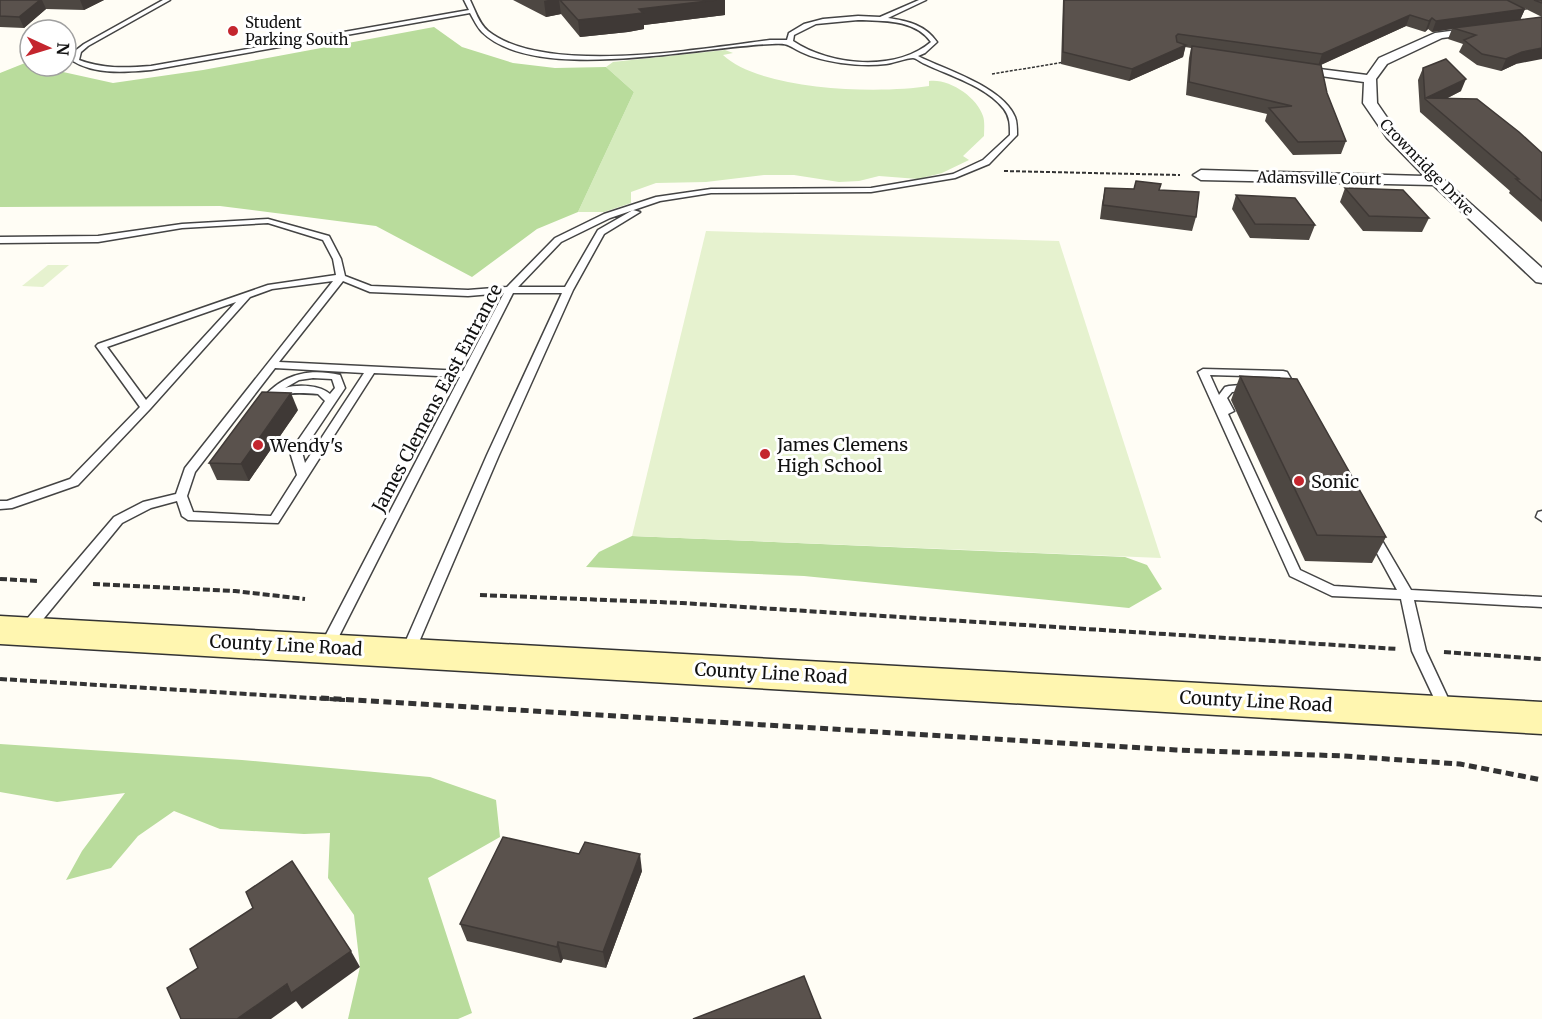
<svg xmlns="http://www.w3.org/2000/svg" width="1542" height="1019" font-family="Merriweather,serif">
	<rect width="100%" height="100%" fill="#fffdf5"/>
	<path fill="#d5ebbd" d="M725 50 733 53 723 55C761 91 879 94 929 86V81C949 78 977 97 983 116 985 122 984 130 984 136L963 156 969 160 942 173 918 179 879 176 859 181 839 182 794 175H764L706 182 656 183 631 192V203L604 212H578L634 92 606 67 613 62Z"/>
	<g fill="#b9dc9c">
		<polygon points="434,27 462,47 513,63 555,68 606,67 634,92 578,212 537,229 472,277 376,226 220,206 0,207 0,73 30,61 30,66 54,66 54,70 113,83 203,70"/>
		<polygon points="632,536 1125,557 1147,565 1162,589 1129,608 804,576 586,567 599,552"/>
		<polygon points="0,744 242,760 430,777 496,800 500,837 428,878 472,1013 458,1019 348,1019 360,967 354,915 328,878 330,833 304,834 220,829 174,811 138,836 111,868 66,880 82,851 125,793 57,802 0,792"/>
	</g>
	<g fill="#e6f2cf">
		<polygon points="706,231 1059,241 1161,558 632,536"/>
		<polygon points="48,265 69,265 43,287 22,286"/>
	</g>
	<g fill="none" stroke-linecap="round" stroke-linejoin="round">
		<g stroke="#444" stroke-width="3">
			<g id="lane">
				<path d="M163 0H170L88 46 81 52 79 60C103 69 126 68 151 66L469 10 464 0H470C475 10 479 24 488 31 544 76 701 49 770 40H787L789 33 804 24 823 19 858 16 880 17 919 0H926L888 18C908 21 925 25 937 42L925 53 918 56C945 70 1002 86 1015 117 1017 122 1017 129 1017 135L989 164 955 178 871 192 711 193 660 201 610 218 561 242 518 287H565L598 230 633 210 640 212 604 234 573 290 499 455 413 656 408 657 403 656 401 652 487 455 562 293H513L331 652 326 653 321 652 319 648 460 377 374 373 278 523 188 520 182 516 177 501 151 508 122 523 31 634H21L19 630 21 626 114 517 143 502 176 494 185 468 333 281 272 289 250 297 150 409 78 485 12 508 0 509V501H7L70 479 140 407 96 346 98 344 268 285 336 275 333 259 323 240 268 223 182 228 98 242 0 243V237L98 236 182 224 268 219 329 236 341 259 345 276 371 286 468 290 507 287 555 238 604 214 656 197 711 189 871 188 953 174 983 160 1010 135C1010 125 1010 117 1004 109 986 86 950 76 925 64 922 63 916 58 913 58 907 58 893 63 886 64 871 66 855 65 841 63 828 61 813 58 801 52 787 45 789 43 772 44 702 46 536 85 482 32 477 27 474 20 470 13L151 70C126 72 95 75 73 61L75 51 84 44ZM858 20C883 21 915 19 931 42 896 72 830 66 793 41L794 35 816 24ZM343 281 370 292 468 296 504 293 463 371 279 362ZM236 302 146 400 107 347ZM275 368 364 373 305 463 302 452 345 388 340 375C305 367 279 376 258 404L259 406H267C281 390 298 393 318 394L325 401 290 452 297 475 271 516 193 512 187 496 195 472ZM313 378 332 379 335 388 330 394C320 385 298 384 285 388L299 380Z"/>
				<polygon points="1203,369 1283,371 1287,372 1298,391 1293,394 1289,393 1280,377 1210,375 1219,395 1225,387 1229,386 1252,384 1257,387 1252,390 1232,392 1227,398 1234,411 1228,414 1300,570 1334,586 1397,590 1367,535 1373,531 1377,532 1411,590 1542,597 1542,607 1414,600 1426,651 1454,711 1452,715 1447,717 1442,715 1412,651 1401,599 1332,596 1290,576 1198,372"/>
				<polygon points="1542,511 1542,521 1536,517 1538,512"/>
			</g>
		</g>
		<g stroke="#444" stroke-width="3">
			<polygon id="street" points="1542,19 1542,25 1442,38 1387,64 1376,79 1377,103 1397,132 1442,178 1542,268 1542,283 1536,282 1433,185 1201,180 1193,175 1201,170 1424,176 1387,138 1363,103 1364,82 1292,72 1286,68 1288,65 1367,75 1379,58 1435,33"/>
		</g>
		<g stroke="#333" stroke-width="3">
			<polygon id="secondary" points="0,616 1542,702 1542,734 0,644"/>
		</g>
		<polyline stroke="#333" stroke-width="1.5" stroke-dasharray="3 1.5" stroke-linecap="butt" points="992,74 1065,62"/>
		<polyline stroke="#333" stroke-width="2" stroke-dasharray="4 2" stroke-linecap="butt" points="1004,171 1180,175"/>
		<g stroke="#333" stroke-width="4" stroke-dasharray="7 3" stroke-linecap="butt">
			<polyline points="0,579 38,581"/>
			<polyline points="93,584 235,591 305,599"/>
			<polyline points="480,595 682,603 1398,649"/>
			<polyline points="1444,652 1542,659"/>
			<polyline points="0,679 345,700"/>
		</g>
		<polyline stroke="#333" stroke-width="5" stroke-dasharray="8 4.5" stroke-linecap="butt" points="321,698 1176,750 1344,756 1460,764 1542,780"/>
		<use href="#lane" fill="#fff" fill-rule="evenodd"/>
		<use href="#street" fill="#fff" fill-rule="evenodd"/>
		<use href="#secondary" fill="#fff6b0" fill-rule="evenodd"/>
	</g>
	<g fill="#4d4742">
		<polygon points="0,0 104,0 84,10 46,9 24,28 0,27"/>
		<polygon points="513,0 725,0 725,15 644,25 644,29 628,32 580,37 561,14 546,17"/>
		<polygon points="1063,0 1542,0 1542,17 1524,8 1525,9 1520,20 1516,64 1501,71 1477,65 1459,52 1463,44 1448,39 1452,29 1432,32 1428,29 1425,32 1406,26 1321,65 1327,93 1346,141 1341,154 1293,155 1265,121 1267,114 1186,95 1189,58 1191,48 1185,47 1183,57 1129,81 1061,64"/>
		<polygon points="1423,68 1461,91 1446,99 1542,153 1542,222 1509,193 1510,191 1420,112 1418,80"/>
		<polygon points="1105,188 1159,190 1196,217 1192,231 1100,219 1102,203"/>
		<polygon points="1345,188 1429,218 1422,232 1363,231 1340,202"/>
		<polygon points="1236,195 1315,225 1309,240 1250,238 1232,209"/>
		<polygon points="1240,376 1386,537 1372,563 1305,561 1231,400"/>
		<polygon points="298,410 249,481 217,480 209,463"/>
		<polygon points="642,871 606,968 563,959 561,963 467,941 460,924"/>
	</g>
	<g fill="#3f3936">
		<polygon points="40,0 42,0 46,9 24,28 19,17"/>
		<polygon points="80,0 104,0 84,10"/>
		<polygon points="548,0 559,0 561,14 546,17 544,1"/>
		<polygon points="713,0 725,0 725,15 644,25 644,29 628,32 580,37 578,20 639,9"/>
		<polygon points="1525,9 1520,20 1453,28 1452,29 1432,32 1436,21"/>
		<polygon points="1410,15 1406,26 1318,66 1322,54"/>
		<polygon points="1432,18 1428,29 1425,32 1429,21"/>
		<polygon points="1186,45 1183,57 1129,81 1132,69"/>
		<polygon points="1542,48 1542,59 1516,64 1501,71 1506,59 1522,52"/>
		<polygon points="1466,79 1461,91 1433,105 1426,98"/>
		<polygon points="291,393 298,410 249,481 241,464"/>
		<polygon points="640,854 642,871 606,968 603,952"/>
		<polygon points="558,942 563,959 561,963 557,947"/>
		<polygon points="351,951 360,967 302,1009 296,1001 271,1019 237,1019 287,984"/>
	</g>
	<g fill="#5a524d" stroke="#3f3936" stroke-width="1.5">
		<polygon points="0,0 40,0 19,17 0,16"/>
		<polygon points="560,0 716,0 639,9 643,13 626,15 578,20"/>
		<polygon points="1064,0 1507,0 1525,9 1436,21 1432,18 1429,21 1410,15 1322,54 1178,34 1176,36 1177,42 1186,45 1132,69 1063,52"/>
		<polygon points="1534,0 1542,0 1542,3"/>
		<polygon points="1542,17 1542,48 1522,52 1506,59 1482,54 1464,40 1476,35 1453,28"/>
		<polygon points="1192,46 1321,65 1327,93 1346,141 1298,142 1269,108 1292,106 1189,82"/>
		<polygon points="1446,59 1466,79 1426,98 1477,99 1519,132 1542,153 1542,201 1516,179 1519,179 1425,99 1423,68"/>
		<polygon points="1136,181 1161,184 1159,190 1199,192 1196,217 1103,205 1105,188 1134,189"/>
		<polygon points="1345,188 1403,190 1429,218 1369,216"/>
		<polygon points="1236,195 1295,198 1315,225 1255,224"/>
		<polygon points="1240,376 1297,379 1386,537 1317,535"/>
		<polygon points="262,392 291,393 241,464 209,463"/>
		<polygon points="503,837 579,854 585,842 640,854 603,952 558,942 557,947 460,924"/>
		<polygon points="292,861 351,951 291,993 287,984 237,1019 181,1019 167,988 198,968 190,949 253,908 246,892"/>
		<polygon points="804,976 821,1019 693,1019"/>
	</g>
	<g fill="#c4262e" stroke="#fff" stroke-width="2">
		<circle cx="233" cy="31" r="6"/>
		<circle cx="258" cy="445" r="6"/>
		<circle cx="765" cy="454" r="6"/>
		<circle cx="1299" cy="481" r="6"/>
	</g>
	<g text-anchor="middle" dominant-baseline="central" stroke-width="6" stroke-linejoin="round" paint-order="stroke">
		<g font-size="15" fill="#111" stroke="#fff" text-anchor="start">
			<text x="245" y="22">Student<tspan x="245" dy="17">Parking South</tspan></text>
		</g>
		<g font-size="15" fill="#111" stroke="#fff">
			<text transform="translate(1427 167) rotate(46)">Crownridge Drive</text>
			<text transform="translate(1319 178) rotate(1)">Adamsville Court</text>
		</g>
		<g font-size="18" fill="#111" stroke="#fff">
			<text transform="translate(437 398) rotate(-62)">James Clemens East Entrance</text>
			<text transform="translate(286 645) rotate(3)">County Line Road</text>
			<text transform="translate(771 673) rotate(3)">County Line Road</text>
			<text transform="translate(1256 701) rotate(3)">County Line Road</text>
		</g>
		<g font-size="18" fill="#111" stroke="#fff" text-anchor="start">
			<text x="777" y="444">James Clemens<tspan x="777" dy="21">High School</tspan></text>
			<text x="270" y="445">Wendy's</text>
			<text x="1311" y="481">Sonic</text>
		</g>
	</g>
	<g transform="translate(48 48) rotate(94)"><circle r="28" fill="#ffffff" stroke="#a0a0a0" stroke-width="1.5"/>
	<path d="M0-4.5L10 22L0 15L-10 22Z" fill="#c4262e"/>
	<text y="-9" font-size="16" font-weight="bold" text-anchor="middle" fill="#111111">N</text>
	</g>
</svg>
